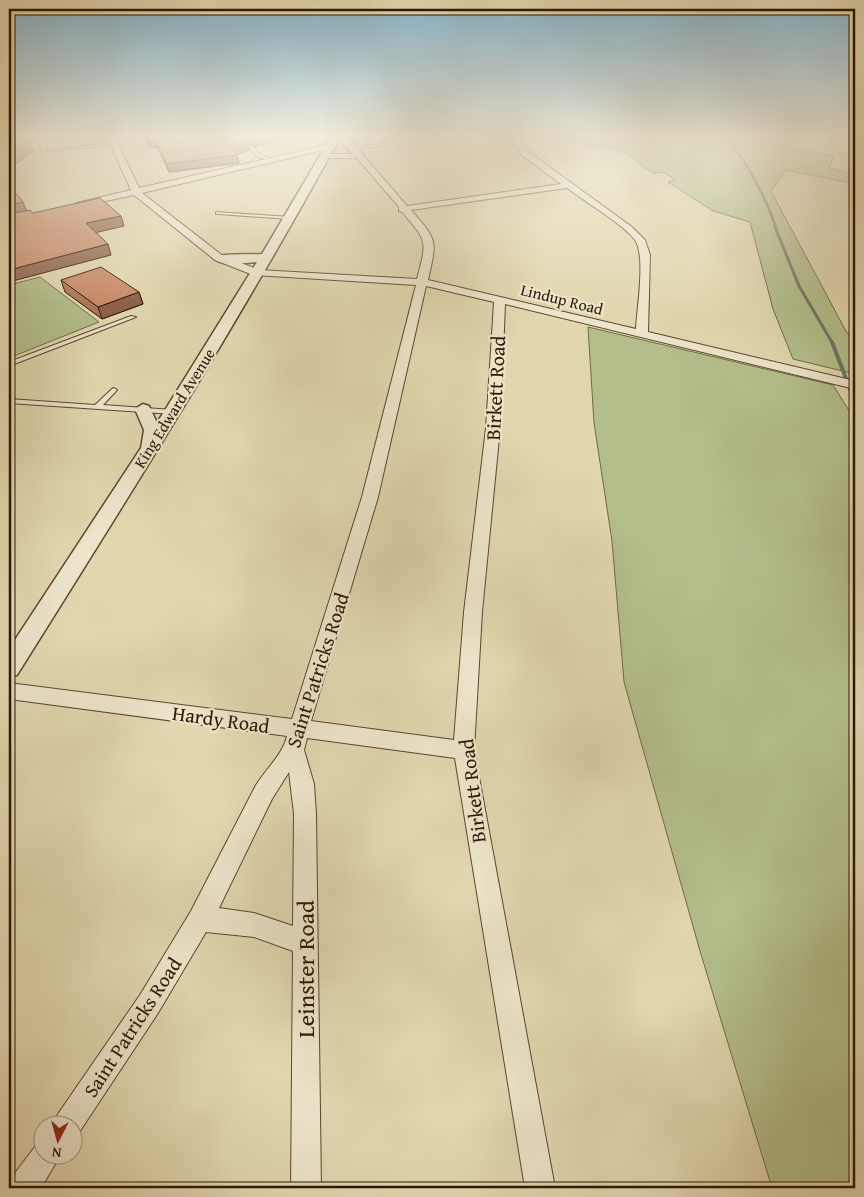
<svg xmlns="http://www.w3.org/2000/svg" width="864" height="1197" font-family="'Gentium Book Plus',serif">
	<rect width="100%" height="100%" fill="#e1d7af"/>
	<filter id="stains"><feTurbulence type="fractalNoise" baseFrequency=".004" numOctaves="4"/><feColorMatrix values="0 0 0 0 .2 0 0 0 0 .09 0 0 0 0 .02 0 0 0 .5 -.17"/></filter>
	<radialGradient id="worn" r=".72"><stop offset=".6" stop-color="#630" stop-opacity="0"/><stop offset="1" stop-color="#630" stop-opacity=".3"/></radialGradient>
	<g fill="#b3be8b" stroke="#706a46">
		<polygon points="540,135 570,135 600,140 604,135 753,135 758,141 834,156 829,168 855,174 855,184 786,170 771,191 847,333 855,335 855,374 793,359 773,309 750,222 713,211 668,182 676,180 663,172 653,173 620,150"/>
		<polygon points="40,277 99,322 9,358 9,285"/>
		<polygon points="588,327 833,385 855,420 855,1188 772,1188 700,951 624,682 612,541 594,423"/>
	</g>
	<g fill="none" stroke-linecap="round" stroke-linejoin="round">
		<path stroke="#6c7865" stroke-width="2.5" d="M728 135C733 148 741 156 748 168 760 188 769 206 776 228"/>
		<polyline stroke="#6c7865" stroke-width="3" points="775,227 799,286 833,344"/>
		<polyline stroke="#6c7865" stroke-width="4" points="832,342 855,402"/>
		<g stroke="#5b462d" stroke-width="2">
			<g id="service">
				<polygon points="245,135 249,135 244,143 254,147 259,154 275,160 275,162 256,156 251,149 241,144"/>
				<polygon points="394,135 398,135 390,145 351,149 349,148 388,143"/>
				<polygon points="113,143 114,145 49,151 47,150"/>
				<polygon points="216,212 290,217 292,218 290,219 218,214 216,214"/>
				<polygon points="131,316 136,317 9,366 9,362"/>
				<polygon points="114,388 117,390 103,405 173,410 176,412 173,414 9,403 9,399 95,405 112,389"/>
			</g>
		</g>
		<g stroke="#5b462d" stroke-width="2">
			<g id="minor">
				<path d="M106 135H114L139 188 336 143V147L142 193 223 256 259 270 417 279C427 240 428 242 402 212L399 211V207L357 158H327L323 156 324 154H362L407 206 561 184 524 157 514 145 515 135H523L521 143 530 153 632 227 645 240 650 255 648 332 855 381V389L505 304 500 428 482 612 474 750 555 1188H525L455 758 307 738 304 750 314 784 316 814 321 1188H291L293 951 254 937 206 932 158 1013 78 1134 72 1137V1124H54L58 1114 140 995 191 911 256 785C266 769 283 754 287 736L9 699V683L292 719 362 497 416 285 253 275 215 260 134 195 77 207V203L131 190ZM567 188C584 201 623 224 635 240 646 256 637 308 636 329L428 280C437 240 438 241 411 210ZM426 286 494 302 486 428 464 612 454 740 311 721 378 497ZM289 772 294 814 293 926 254 913 219 908 272 799Z"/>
				<polygon points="823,135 855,139 855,143 824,137"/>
				<polygon points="42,1141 42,1154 61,1154 41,1188 9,1188 12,1177 37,1144"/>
			</g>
		</g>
		<g stroke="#5b462d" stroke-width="3">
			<path id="tertiary" d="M332 135H346L364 156 356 158 339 139C239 322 128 498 17 675L9 677V649L141 448 144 430 135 409 143 404 149 406 157 423 257 262C246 263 222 267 213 258 217 253 252 255 262 254Z"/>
		</g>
		<polyline stroke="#2e1602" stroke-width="1" stroke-dasharray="2 1" stroke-linecap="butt" points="31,149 42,148"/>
		<use href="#service" fill="#ece5cb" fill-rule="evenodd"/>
		<use href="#minor" fill="#ece5cb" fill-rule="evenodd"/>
		<use href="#tertiary" fill="#ece5cb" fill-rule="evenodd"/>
	</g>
	<g fill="#ad785b" stroke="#2e1602">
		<polygon points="145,135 243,135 241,139 247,142 246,137 247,135 286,135 261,146 261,145 256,147 248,143 249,150 237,155 239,163 169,172 157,147 150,148"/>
		<polygon points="61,280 139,292 143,304 102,319 65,292"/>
	</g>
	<g fill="#8d614a" stroke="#2e1602">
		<polygon points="239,135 243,135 239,145 238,137"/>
		<polygon points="274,135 286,135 261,146 261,145 256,147 256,142"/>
		<polygon points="19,136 22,146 29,141 33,151 23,158 23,159 9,169 9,156 12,140"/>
		<polygon points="155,139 157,147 150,148 148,140"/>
		<polygon points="248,142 249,150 237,155 239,163 169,172 167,164"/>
		<polygon points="23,202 27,212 9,217 9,205"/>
		<polygon points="121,216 124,226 90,234 86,223"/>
		<polygon points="108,244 111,255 9,282 9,270"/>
		<polygon points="139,292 143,304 102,319 98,307"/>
	</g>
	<g fill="#c98b6a" stroke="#2e1602">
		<polygon points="146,135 239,135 238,137 248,142 233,149 237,155 167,164 155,139 148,140"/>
		<polygon points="247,135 274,135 260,141 261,140 256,142 246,137"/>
		<polygon points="9,136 19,136 12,140 29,141 17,149 20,149 9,156"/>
		<polygon points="9,184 23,202 9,205"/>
		<polygon points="100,198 121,216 86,223 108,244 9,270 9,214 30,210 33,213"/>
		<polygon points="101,267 139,292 98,307 61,280"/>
	</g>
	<linearGradient id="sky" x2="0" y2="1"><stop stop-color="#87b6ce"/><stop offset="0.45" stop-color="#f2eddb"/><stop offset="1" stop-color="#f2eddb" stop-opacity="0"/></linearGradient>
	<rect width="864" height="303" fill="url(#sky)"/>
	<g text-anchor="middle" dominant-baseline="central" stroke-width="4.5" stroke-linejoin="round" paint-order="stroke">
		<g font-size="16" fill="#2e1602" stroke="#ece5cb">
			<text transform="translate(562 299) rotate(14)">Lindup Road</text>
			<text transform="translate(174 408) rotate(-58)">King Edward Avenue</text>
		</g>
		<g font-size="20" fill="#2e1602" stroke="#ece5cb">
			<text transform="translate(495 388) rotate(-87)">Birkett Road</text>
			<text transform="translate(317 670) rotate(-72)">Saint Patricks Road</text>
			<text transform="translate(221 719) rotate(8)">Hardy Road</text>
			<text transform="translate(472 791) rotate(-97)">Birkett Road</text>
			<text transform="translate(132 1027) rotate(-57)">Saint Patricks Road</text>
		</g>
		<g font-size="24" fill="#2e1602" stroke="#ece5cb">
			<text transform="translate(305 969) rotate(-90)">Leinster Road</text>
		</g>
	</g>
	<rect width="864" height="1197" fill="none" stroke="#e1d7af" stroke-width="30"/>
	<rect x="10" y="10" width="844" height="1177" fill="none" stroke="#2e1602" stroke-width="2.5"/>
	<rect x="15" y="15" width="834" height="1167" fill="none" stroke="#2e1602"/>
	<g transform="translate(58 1140) rotate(186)"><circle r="24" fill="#ece5cb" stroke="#a0927b"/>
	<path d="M0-4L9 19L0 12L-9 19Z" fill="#8f2418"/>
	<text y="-8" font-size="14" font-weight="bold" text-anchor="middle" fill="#2e1602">N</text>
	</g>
	<rect width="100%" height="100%" filter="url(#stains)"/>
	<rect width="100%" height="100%" fill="url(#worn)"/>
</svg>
